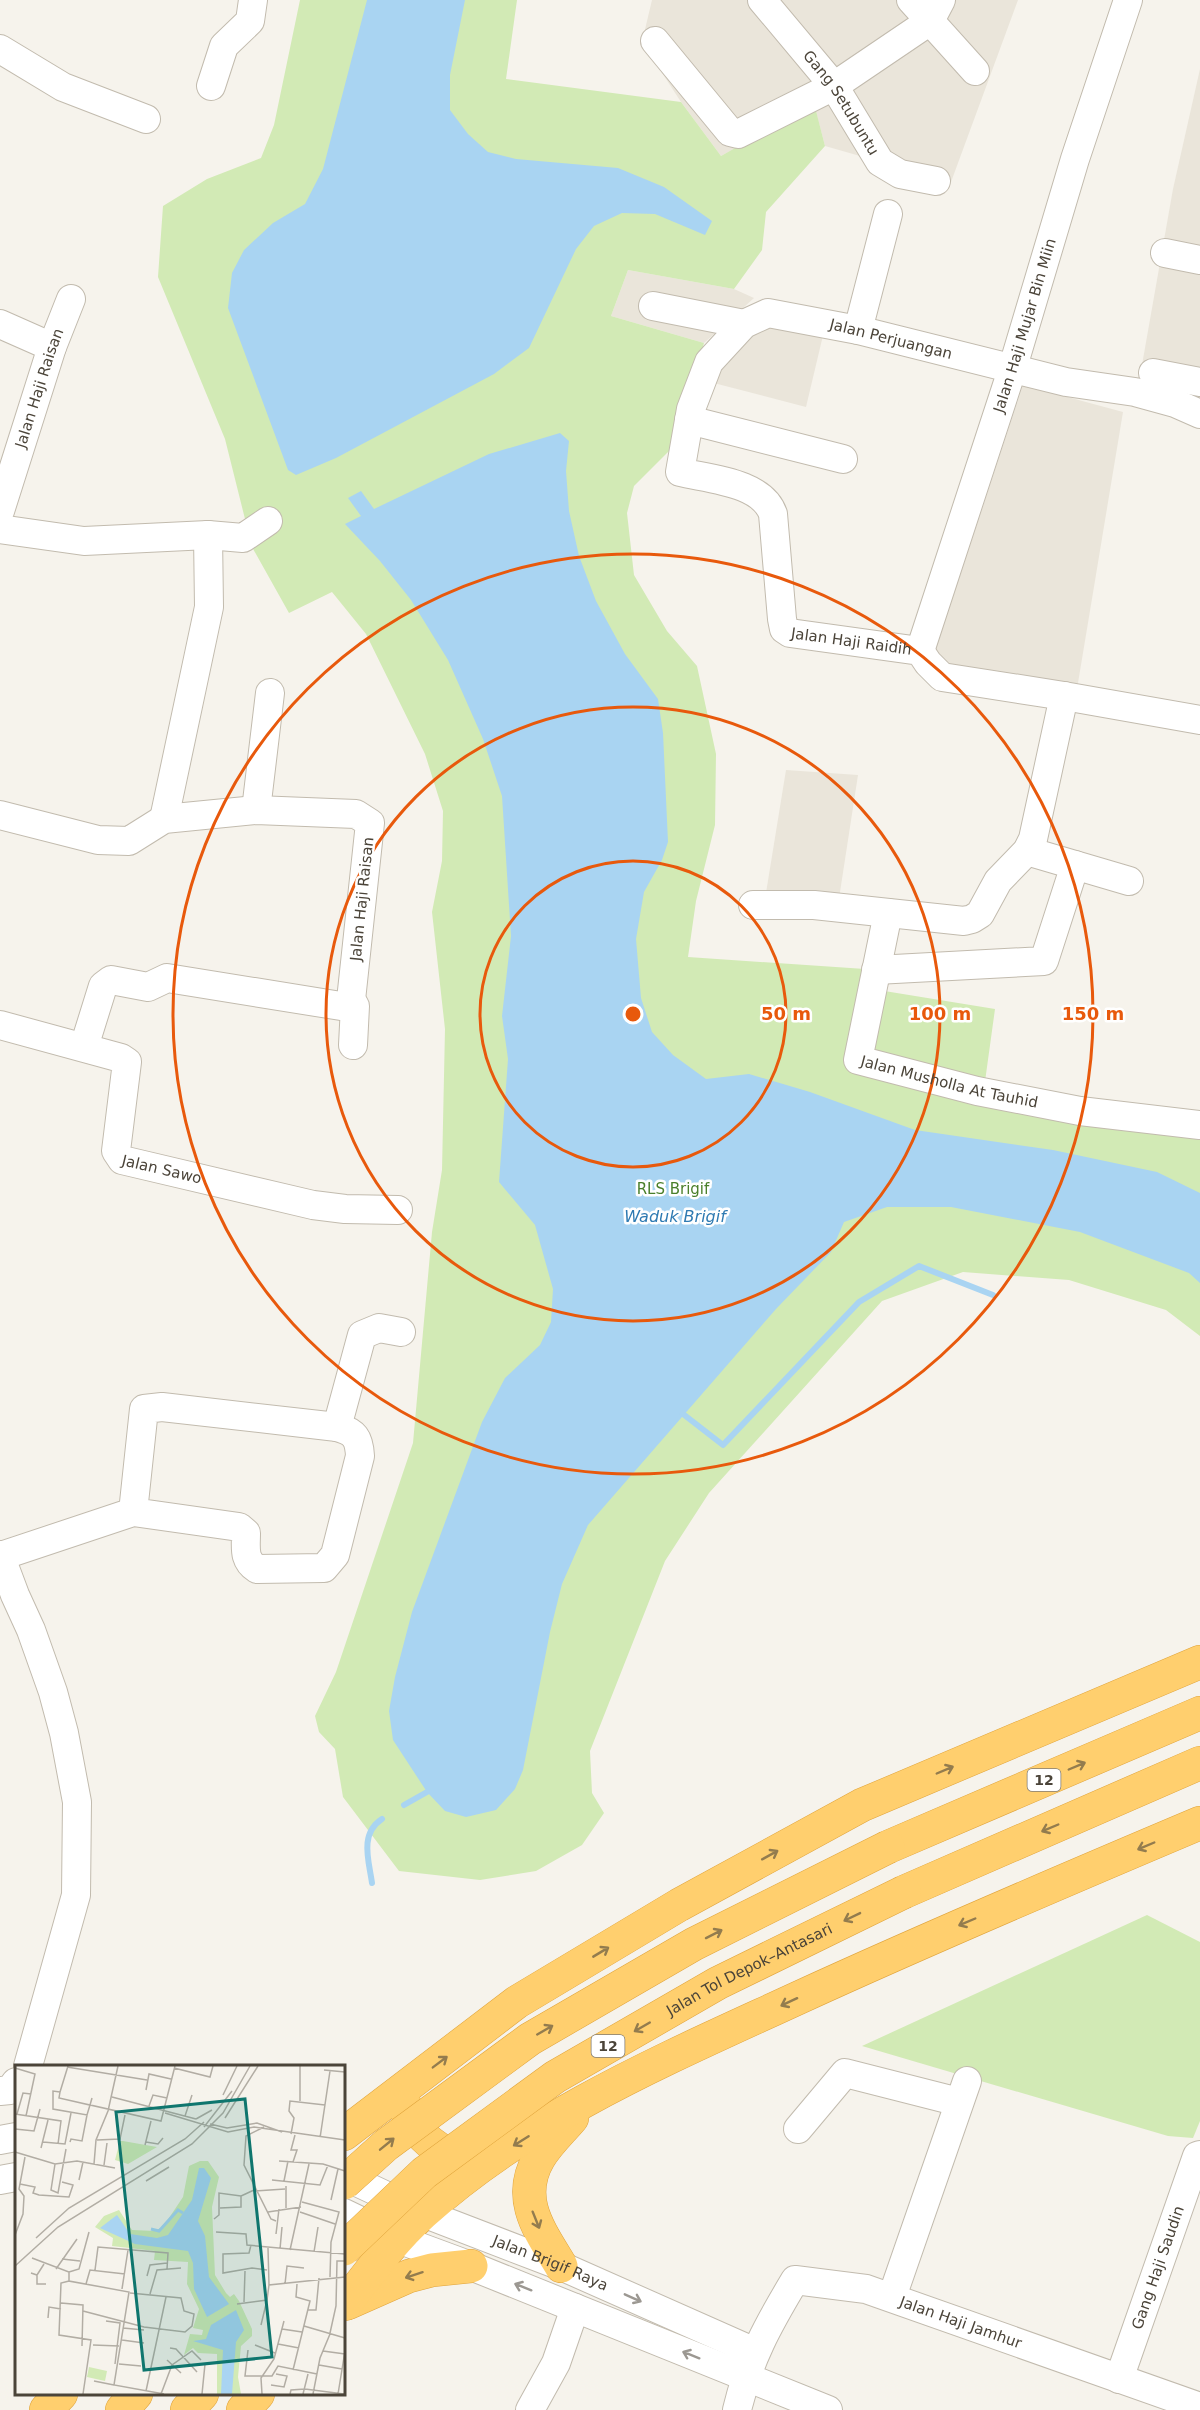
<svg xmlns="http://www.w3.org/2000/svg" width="1200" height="2410" font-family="'DejaVu Sans',sans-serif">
	<rect width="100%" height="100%" fill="#f6f3ec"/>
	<g fill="#eae5da">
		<polygon points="652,0 1018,0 951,182 825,146 814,104 721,156 681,102 642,42"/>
		<polygon points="1200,69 1200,409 1139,382 1173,189"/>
		<polygon points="628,270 734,289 754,298 704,343 611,316"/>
		<polygon points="766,318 825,327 806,407 706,381"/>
		<polygon points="1023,385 1123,412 1077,689 941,666 935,651"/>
		<polygon points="786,770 858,775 838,905 765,899"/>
	</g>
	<g fill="#d2eab5">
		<polygon points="300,0 517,0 506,79 681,102 721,156 814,103 825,146 766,212 762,250 734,289 628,270 611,316 704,343 675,445 634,486 627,513 634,575 667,631 697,666 716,754 715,825 696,901 688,957 865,969 866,988 995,1009 983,1096 1200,1135 1200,1336 1166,1310 1069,1280 963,1272 882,1301 709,1493 665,1561 590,1751 592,1793 604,1813 582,1845 536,1871 480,1880 399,1871 343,1797 335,1749 319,1732 315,1716 336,1672 413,1443 432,1232 442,1170 445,1029 432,912 442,861 443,811 425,754 366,634 332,592 289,613 252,547 225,439 158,277 163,206 207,179 261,158 274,125"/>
		<polygon points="1147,1915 1200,1942 1200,2121 1193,2138 1168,2136 862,2046"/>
	</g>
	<g fill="#a9d4f2">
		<polygon points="367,0 465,0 450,75 450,110 468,134 488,152 516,159 618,168 664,187 712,221 705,235 655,214 622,213 594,226 576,249 529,348 494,374 336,458 296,475 288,470 228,308 232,273 244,250 273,223 305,204 323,169"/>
		<polygon points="560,433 569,441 566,471 569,511 579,556 596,601 625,654 658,699 663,733 668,842 662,860 644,892 636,939 641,998 652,1032 673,1055 706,1079 749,1074 810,1092 915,1130 1053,1150 1157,1172 1200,1193 1200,1283 1189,1273 1080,1232 951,1207 887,1207 844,1222 831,1252 776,1309 588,1525 562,1584 550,1632 523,1770 515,1789 496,1810 466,1817 445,1811 427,1792 393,1740 389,1711 395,1677 412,1612 482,1422 505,1378 540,1345 551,1322 553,1289 535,1225 499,1182 508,1059 502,1016 511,936 502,796 483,739 448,660 411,600 380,561 345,524 361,516 348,498 361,491 374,509 489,454"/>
	</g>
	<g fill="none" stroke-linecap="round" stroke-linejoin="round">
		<g stroke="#a9d4f2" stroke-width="6">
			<polyline points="683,1414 723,1445 859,1302 919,1266 993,1295"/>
			<polyline points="404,1805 427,1792"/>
			<path d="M372 1883C369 1861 359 1834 382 1819"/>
		</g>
		<g stroke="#c2bbae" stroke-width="30">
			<g id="minor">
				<path id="s1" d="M762 0 834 86 880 162 900 174 936 181"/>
				<polyline points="911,0 975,71"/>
				<polyline points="655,41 730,132 738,134 834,86 930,21 941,0"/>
				<polyline points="0,49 63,87 146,119"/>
				<polyline points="211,86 224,46 250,21 253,0"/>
				<polyline points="1165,253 1200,260"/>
				<polyline points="653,306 744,324"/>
				<polyline points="0,324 52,347"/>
				<polyline points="858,330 888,214"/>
				<polyline points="1153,373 1200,382"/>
				<path id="s2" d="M1200 414 1175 403 1135 392 1066 382 858 330 768 313 744 324 709 362 691 409 680 472C709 479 762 482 773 514L782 619 784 629 790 633 920 651 928 663 942 677 1064 696 1200 720"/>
				<polyline points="689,420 843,459"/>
				<path id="s3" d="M0 511 52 347 71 299"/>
				<polyline points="0,529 84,541 208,535 243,538 268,521"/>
				<path id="s4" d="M920 651 1012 370 1075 159 1128 0"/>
				<polyline points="256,810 270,693"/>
				<polyline points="0,815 98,840 129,841 164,819 256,810 356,814 370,823 351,1000 341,1006 167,978 148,987 111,980 103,986 84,1047"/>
				<polyline points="164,819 209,607 208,535"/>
				<polyline points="1027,851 1129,881"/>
				<polyline points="753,905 814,905 964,921 972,919 980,914 998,881 1027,851 1033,839 1064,696"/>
				<path id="s5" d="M888 913 858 1060 977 1091 1080 1111 1200 1125"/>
				<polyline points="876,970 1044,961 1075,865"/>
				<polyline points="351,1000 355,1006 353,1045"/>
				<path id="s6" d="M0 1025 121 1058 127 1062 116 1151 122 1160 313 1205 345 1209 398 1210"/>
				<polyline points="337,1427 362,1335 379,1328 401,1332"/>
				<polyline points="0,1555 15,1595 31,1630 53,1692 64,1733 77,1802 76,1895 28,2066"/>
				<path d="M1 1556 133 1512 144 1409 162 1407 337 1427C355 1432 359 1438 360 1456L335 1555 324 1568 257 1569C243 1560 246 1548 246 1533L239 1527 133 1512"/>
				<polyline points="0,2091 10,2090 16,2082"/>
				<polyline points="798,2129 845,2073 959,2102"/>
				<polyline points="0,2140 16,2137"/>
				<path id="s7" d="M344 2176 423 2213 561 2266 755 2352"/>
				<polyline points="0,2180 16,2177"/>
				<polyline points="344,2213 398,2239 471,2266 828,2410"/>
				<polyline points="892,2297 967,2081"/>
				<path id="s8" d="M1119 2379 1197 2156 1200 2155"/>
				<polyline points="530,2410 556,2363 575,2308"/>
				<path id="s9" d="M737 2410C749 2359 768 2325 795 2280L866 2289 1200 2407"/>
			</g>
		</g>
		<g stroke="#e0a43c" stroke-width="34">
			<g id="highway">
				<polyline points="888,1847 1200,1713"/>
				<polyline points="904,1892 1200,1763"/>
				<path d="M403 2100C411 2132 441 2160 476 2159"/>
				<polyline points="344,2134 517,2002 679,1905 862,1805 1200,1662"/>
				<path d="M561 2266C540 2231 515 2199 539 2158 547 2144 561 2131 572 2118"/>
				<polyline points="348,2303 409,2276 432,2270 471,2266"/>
				<path d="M345 2304C369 2273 393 2240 423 2213 530 2116 668 2058 798 1998 931 1937 1065 1880 1200 1823"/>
				<polyline points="46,2410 61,2394"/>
				<polyline points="122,2410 136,2394"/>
				<polyline points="187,2410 202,2394"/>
				<polyline points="243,2410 258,2394"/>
			</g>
		</g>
		<use href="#minor" stroke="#fff" stroke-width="28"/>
		<use href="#highway" stroke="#ffcf6e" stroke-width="33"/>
		<g stroke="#e0a43c" stroke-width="34" stroke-linecap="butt">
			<g id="highway-bridge">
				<polyline points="344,2183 386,2145 530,2039 694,1944 888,1847"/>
				<path id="s10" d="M344 2249 424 2173 555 2077 718 1983 904 1892"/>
			</g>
		</g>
		<use href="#highway-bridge" stroke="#ffcf6e" stroke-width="33"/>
	</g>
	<defs><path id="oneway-shaft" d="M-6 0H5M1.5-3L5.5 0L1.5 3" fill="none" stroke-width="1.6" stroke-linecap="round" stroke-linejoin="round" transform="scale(1.5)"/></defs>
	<g stroke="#937c4e">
		<use href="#oneway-shaft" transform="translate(1077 1766) rotate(-23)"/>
		<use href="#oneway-shaft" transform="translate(945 1770) rotate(-23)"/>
		<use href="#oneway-shaft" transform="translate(1050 1828) rotate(157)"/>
		<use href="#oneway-shaft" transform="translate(1146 1846) rotate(157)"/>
		<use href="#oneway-shaft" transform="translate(770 1855) rotate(-29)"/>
		<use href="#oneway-shaft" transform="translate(852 1917) rotate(154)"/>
		<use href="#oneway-shaft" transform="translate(967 1922) rotate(157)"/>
		<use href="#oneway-shaft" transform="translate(714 1934) rotate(-27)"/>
		<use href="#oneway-shaft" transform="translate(601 1952) rotate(-31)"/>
		<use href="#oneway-shaft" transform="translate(789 2002) rotate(155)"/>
		<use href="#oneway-shaft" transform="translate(642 2027) rotate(150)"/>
		<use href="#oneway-shaft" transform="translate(545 2030) rotate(-30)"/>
		<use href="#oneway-shaft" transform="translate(440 2062) rotate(-37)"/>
		<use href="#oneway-shaft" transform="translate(521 2141) rotate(148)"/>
		<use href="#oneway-shaft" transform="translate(387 2144) rotate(-39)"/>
		<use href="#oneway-shaft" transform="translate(536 2220) rotate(68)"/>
		<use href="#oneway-shaft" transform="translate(414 2275) rotate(162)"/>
	</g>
	<g stroke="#9c9892">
		<use href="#oneway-shaft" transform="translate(523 2287) rotate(-158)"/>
		<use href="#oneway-shaft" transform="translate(633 2298) rotate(24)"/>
		<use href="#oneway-shaft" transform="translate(691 2355) rotate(-158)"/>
	</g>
	<g fill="none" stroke="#e8590c" stroke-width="3">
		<circle cx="633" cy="1014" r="153"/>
		<circle cx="633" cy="1014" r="307"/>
		<circle cx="633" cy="1014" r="460"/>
	</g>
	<g text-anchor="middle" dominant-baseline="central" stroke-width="5" stroke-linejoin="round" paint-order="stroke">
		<g fill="#fff" stroke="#817c74" stroke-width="1.5">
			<rect x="1027.5" y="1769" width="33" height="22" rx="4.5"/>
			<rect x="591.5" y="2035" width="33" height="22" rx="4.5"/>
		</g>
		<g font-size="14" font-weight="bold" fill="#4b4439">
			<text x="1044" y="1780">12</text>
			<text x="608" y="2046">12</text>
		</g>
		<g font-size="15" fill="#4b4439" stroke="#fff">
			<text stroke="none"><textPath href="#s1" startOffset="130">Gang Setubuntu</textPath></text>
			<text stroke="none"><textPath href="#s4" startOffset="342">Jalan Haji Mujar Bin Miin</textPath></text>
			<text transform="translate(891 339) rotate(14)">Jalan Perjuangan</text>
			<text stroke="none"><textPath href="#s3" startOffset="129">Jalan Haji Raisan</textPath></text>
			<text stroke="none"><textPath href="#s2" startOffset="928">Jalan Haji Raidih</textPath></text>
			<text transform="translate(362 899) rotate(-84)">Jalan Haji Raisan</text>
			<text stroke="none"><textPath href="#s5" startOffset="244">Jalan Musholla At Tauhid</textPath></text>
			<text stroke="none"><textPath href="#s6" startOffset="274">Jalan Sawo</textPath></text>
			<text stroke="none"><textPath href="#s10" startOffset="495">Jalan Tol Depok–Antasari</textPath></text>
			<text stroke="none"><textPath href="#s7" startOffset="224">Jalan Brigif Raya</textPath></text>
			<text stroke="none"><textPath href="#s8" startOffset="118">Gang Haji Saudin</textPath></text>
			<text stroke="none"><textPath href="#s9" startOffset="315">Jalan Haji Jamhur</textPath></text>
		</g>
		<g font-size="15" fill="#4a7f2a" stroke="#fff">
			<text x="673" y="1189">RLS Brigif</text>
		</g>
		<g font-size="16" font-style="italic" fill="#2e7ab2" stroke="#fff">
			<text x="675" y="1216">Waduk Brigif</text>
		</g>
	</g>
	<g transform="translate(15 2065)">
		<rect width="330" height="330" fill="#f6f3ec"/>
		<path d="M105 76H108L142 82 113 99 100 95ZM185 96H193L204 112 197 142 200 210 211 228 215 232 219 229 224 236 237 264V271L226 281 223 312 226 329H202V289L183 288 178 283 169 290 175 269 187 270 188 265 178 263 184 244 172 219 173 197 139 195 140 186 97 181 98 173 80 162 89 151 104 145 117 165 140 166 148 162 168 132 174 101ZM74 302 92 306 90 316 72 312Z" fill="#d2eab5"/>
		<path d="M184 103H189L196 113 183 156 190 171 194 212 214 239 192 252 179 224 178 198 173 186 120 179 85 163 102 150 115 169 142 173 153 170 177 135ZM221 245 229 265 221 277 217 329H206L208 285 178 276 191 274 196 260Z" fill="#a9d4f2"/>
		<path fill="none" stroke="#a9d4f2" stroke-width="3" d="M136 164 144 166 163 145 168 148"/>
		<path fill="none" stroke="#b2ada4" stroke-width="1.5" d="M52 2 132 15M0 3 20 9 11 51M159 3 195 12 198 1M309 5 330 7M131 25 134 9 156 14M45 27 38 26V44L72 50 75 40 146 56 160 1M45 27 44 33 75 40 77 33M45 27 53 1M208 30 222 1M97 32 181 54M285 36V1M134 41 138 30 152 33M150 48 213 67 239 62 330 75M0 49 46 56 43 79M2 49 8 28 16 29M170 51 177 30M210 53 243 1M181 54 197 45M195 59 212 63 242 58 267 67M189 62 217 26M249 62 231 71 229 100 256 154 261 156M0 64 19 66 25 44M276 69 279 53 274 46 275 36 310 40M305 73 315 6M82 75 105 74 110 50M28 77 50 79 56 48M55 77 56 74 67 76 72 50M131 77 143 79 148 73M130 80 136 56M26 83 33 55M0 87 40 99 62 96 100 103M264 96 308 99 330 106M278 97 282 85H276L280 70M40 99 36 125 43 128 51 84M79 99 81 75 93 46 103 1M89 100 92 78M64 115 68 97M257 115 305 120 313 100M131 116 154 102M269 116 273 96M5 119 20 122 18 128 24 130 54 132 58 120 47 117M240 126 270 124M316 135 323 104M287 137 324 147 316 177 315 212M205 143 226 142V131L239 125M271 143V121M253 147 286 142M285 147 320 159M199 154 204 150V128L226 131M201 167 231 169 232 180 330 189M261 169 264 144M0 170 8 149 9 131 4 124 10 92M21 173 54 143 170 74 189 57M236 180 234 188 208 189V208L237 203 252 205M253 183 254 220M265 184 267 162M275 185 294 99M299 187 303 162M17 193 54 207V216L114 227 99 320 149 329M47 194 65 196M0 201 43 162 177 79 208 48 235 1M41 204 62 174M80 205 83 182 153 188 152 204M54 207 64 204 74 167M16 208 22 210 29 199M22 210V219H31M132 211 135 200 152 198M54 216 46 218 44 270 76 275 68 329M71 219 75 205 110 209M270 219 272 201 289 203M107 224 113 185M135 229 142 205 166 203M229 237 230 206M46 238 68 240 67 281M222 239 252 235 254 220 330 212M293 245H301L304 213M68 246 129 262 170 267 177 261 179 249 169 246 166 233 115 228M33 253 34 242 46 244M91 256 105 258 100 299M246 260 252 235M289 261 330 273M108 263 129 265M267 264 287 267M315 268 321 241 322 196H330M107 275 129 278M263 279 284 283M78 280 104 281M240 280 260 288M155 283 161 284 182 307M233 285 230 311H257L263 301 302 309M308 286 330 289M152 295 166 308M104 299 126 301M304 300 327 304M278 305 295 236 281 232 282 219M79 316 99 320M256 320 269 322 272 311 261 309M131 326 151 232M146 329 157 300 177 286 186 295M187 329 190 299M247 329 246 313 259 294 269 256M275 329 276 325 290 324 329 329M288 329 293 309M298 329 305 293 315 269M323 329 330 286"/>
		<path fill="#0f766e" fill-opacity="0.15" stroke="#0f766e" stroke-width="3" d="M230 34 257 292 129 305 101 47Z"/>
		<rect width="330" height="330" fill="none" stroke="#4b4439" stroke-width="3"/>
	</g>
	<circle cx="633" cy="1014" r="9" fill="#e8590c" stroke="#fff" stroke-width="3"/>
	<g font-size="18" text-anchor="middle" font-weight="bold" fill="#e8590c" stroke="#fff" stroke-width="5" stroke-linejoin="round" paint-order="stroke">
		<text x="786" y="1020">50 m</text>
		<text x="940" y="1020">100 m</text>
		<text x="1093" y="1020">150 m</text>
	</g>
</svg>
